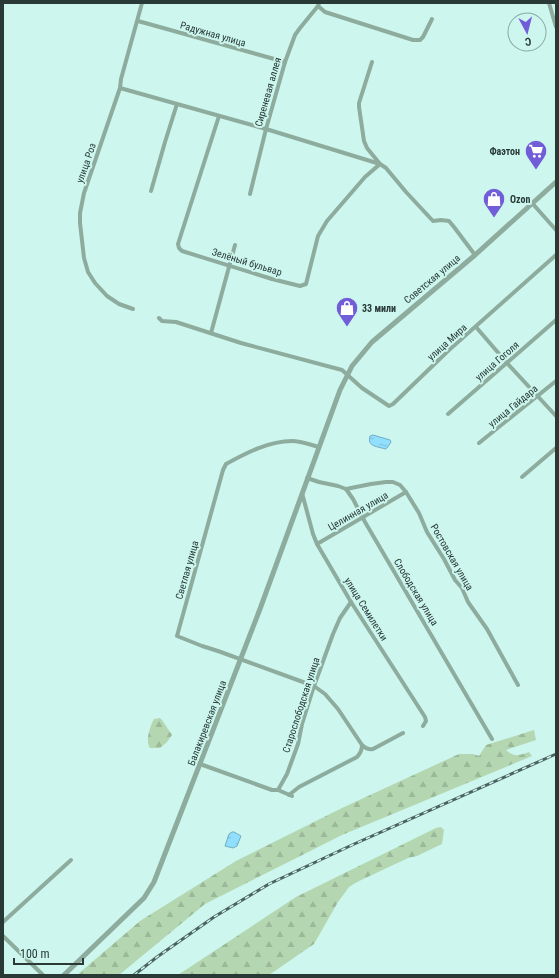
<svg xmlns="http://www.w3.org/2000/svg" width="559" height="978" font-family="'Roboto Condensed',sans-serif">
	<defs>
		<pattern id="forest-firs" width="22" height="20" patternUnits="userSpaceOnUse"><rect width="22" height="20" fill="#b4d6b0"/><path d="M5 1l3.5 6h-7zM16 11l3.5 6h-7z" fill="#9bb898"/></pattern>
		<pattern id="water-ripples" width="26" height="14" patternUnits="userSpaceOnUse"><rect width="26" height="14" fill="#90dffe"/><path d="M2 4q2-2 4 0t4 0M15 11q2-2 4 0t4 0" fill="none" stroke="#7cc0da"/></pattern>
	</defs>
	<rect width="100%" height="100%" fill="#ccf6ee"/>
	<g fill="url(#forest-firs)">
		<path d="M160 718 162 720 172 735 167 742 160 748H150C145 741 150 726 154 719Z"/>
		<path d="M534 730 536 740 506 750C514 758 520 755 529 752L532 756 342 835 205 904 119 975H77L140 921 236 861 342 808 459 754H473L479 756 486 745Z"/>
		<polygon points="441,827 444,830 442,844 417,856 408,858 357,882 349,887 338,902 314,944 269,975 178,975 296,897 436,828"/>
	</g>
	<g fill="url(#water-ripples)" stroke="#71adc2">
		<path d="M373 435 390 440 391 442 387 448 385 449C377 446 367 447 370 436Z"/>
		<polygon points="232,832 234,832 241,836 237,846 233,848 225,846 229,834"/>
	</g>
	<g fill="none" stroke-linecap="round" stroke-linejoin="round">
		<g stroke="#8eac9d" stroke-width="4">
			<polyline points="549,3 556,27"/>
			<polyline points="318,6 325,12 413,40 420,40 423,37 432,19"/>
			<polyline points="138,21 285,62"/>
			<polyline points="120,88 266,129 380,164 386,168 406,192 433,221 441,220 449,221 454,227 475,255"/>
			<polyline points="219,116 178,244 179,248 182,251 272,279 300,286 306,284 318,236 327,221 365,177 380,164 367,148 364,141 359,107 359,103 372,62"/>
			<polyline points="151,191 165,142 177,104"/>
			<polyline points="250,194 266,129 285,62 295,35 300,28 318,6 319,3"/>
			<polyline points="532,203 556,230"/>
			<polyline points="133,309 119,304 107,296 95,283 88,272 84,258 80,223 80,213 84,193 120,88 121,79 142,3"/>
			<polyline points="159,318 162,321 176,322 241,343 342,370 362,388 389,406 393,404 449,350 556,255"/>
			<polyline points="476,327 507,363 556,416"/>
			<polyline points="211,333 235,245"/>
			<polyline points="448,414 556,320"/>
			<polyline points="479,443 556,381"/>
			<path d="M319 447C311 445 301 441 292 441 269 441 246 453 226 464L223 470 177 636 202 646 218 651 314 686 325 694 338 709 362 745"/>
			<polyline points="522,477 556,448"/>
			<polyline points="307,478 319,482 338,486 346,489 353,499 365,522 492,739"/>
			<polyline points="346,489 371,484 386,482 393,482 400,485 406,492 419,513 427,532 444,559 455,580 462,588 468,602 487,629 518,685"/>
			<polyline points="302,493 313,534 317,544 351,602 425,717 426,721 423,726"/>
			<polyline points="317,544 406,492"/>
			<polyline points="200,764 272,790 278,790 292,796"/>
			<polyline points="278,790 287,774 298,744 302,724 314,686 333,634 340,618 351,602"/>
			<path d="M289 795 299 787 357 757C361 753 362 750 362 745 366 748 368 750 373 749L403 733"/>
			<polyline points="3,922 71,860"/>
			<polyline points="3,936 43,975"/>
		</g>
		<polyline stroke="#8eac9d" stroke-width="5" points="64,975 144,898 154,882 260,609 340,390 352,366 372,342 475,255 556,182"/>
		<g stroke="#4c625e" stroke-width="3">
			<polyline id="rail" points="134,975 157,957 214,917 269,884 352,845 556,754"/>
		</g>
		<use href="#rail" stroke="#ccf6ee" stroke-width="1.5" stroke-dasharray="4.5" stroke-linecap="butt"/>
	</g>
	<defs>
		<g id="supermarket-pin" transform="scale(1.15)"><path d="M0 17L-7.5 6A9.5 9.5 0 1 1 7.5 6Z" fill="#725dd8" stroke="#ccf6ee"/><path d="M-6-5.5h2.5l.6 2H6L4.5 2H-2.5L-4.4-4H-6ZM-1.5 3.2a1.3 1.3 0 1 0 .1 0ZM3 3.2a1.3 1.3 0 1 0 .1 0Z" fill="#fff"/></g>
		<g id="shop-pin" transform="scale(1.15)"><path d="M0 17L-7.5 6A9.5 9.5 0 1 1 7.5 6Z" fill="#725dd8" stroke="#ccf6ee"/><path d="M-5-2.5h2.3a2.7 3.5 0 0 1 5.4 0H5L5.5 6h-11ZM-1.5-2.5h3a1.5 2.3 0 0 0-3 0Z" fill="#fff"/></g>
	</defs>
	<g fill-rule="evenodd">
		<use href="#supermarket-pin" x="536" y="151"/>
		<use href="#shop-pin" x="494" y="199"/>
		<use href="#shop-pin" x="347" y="308"/>
	</g>
	<g text-anchor="middle" dominant-baseline="central" stroke-width="4" stroke-linejoin="round" paint-order="stroke">
		<g font-size="10" fill="#283936" stroke="#ccf6ee">
			<text transform="translate(213 34) rotate(16)">Радужная улица</text>
			<text transform="translate(268 92) rotate(-74)">Сиреневая аллея</text>
			<text transform="translate(86 163) rotate(-71)">улица Роз</text>
			<text transform="translate(247 262) rotate(17)">Зелёный бульвар</text>
			<text transform="translate(432 279) rotate(-40)">Советская улица</text>
			<text transform="translate(447 342) rotate(-42)">улица Мира</text>
			<text transform="translate(497 361) rotate(-41)">улица Гоголя</text>
			<text transform="translate(513 406) rotate(-39)">улица Гайдара</text>
			<text transform="translate(358 511) rotate(-30)">Целинная улица</text>
			<text transform="translate(452 557) rotate(60)">Ростовская улица</text>
			<text transform="translate(187 570) rotate(-74)">Светлая улица</text>
			<text transform="translate(416 592) rotate(59)">Слободская улица</text>
			<text transform="translate(366 609) rotate(58)">улица Семилетки</text>
			<text transform="translate(301 705) rotate(-72)">Старослободская улица</text>
			<text transform="translate(207 723) rotate(-69)">Балакиревская улица</text>
		</g>
		<g font-size="10" font-weight="bold" fill="#283936" stroke="#ccf6ee" text-anchor="start">
			<text x="520" y="151" text-anchor="end">Фаэтон</text>
			<text x="510" y="199">Ozon</text>
			<text x="362" y="308">33 мили</text>
		</g>
	</g>
	<rect width="559" height="978" fill="none" stroke="#283936" stroke-width="8"/>
	<g transform="translate(527 32) rotate(173)"><circle r="19" fill="#ccf6ee" stroke="#8aaaa4"/>
	<path d="M0-3L7 15L0 10L-7 15Z" fill="#725dd8"/>
	<text y="-6" font-size="11" font-weight="bold" text-anchor="middle" fill="#283936">С</text>
	</g>
	<path d="M14 958v6h69v-6" fill="none" stroke="#283936" stroke-width="2"/>
	<text x="20" y="958" font-size="12" fill="#283936" stroke="#ccf6ee" stroke-width="3" paint-order="stroke">100 m</text>
</svg>
